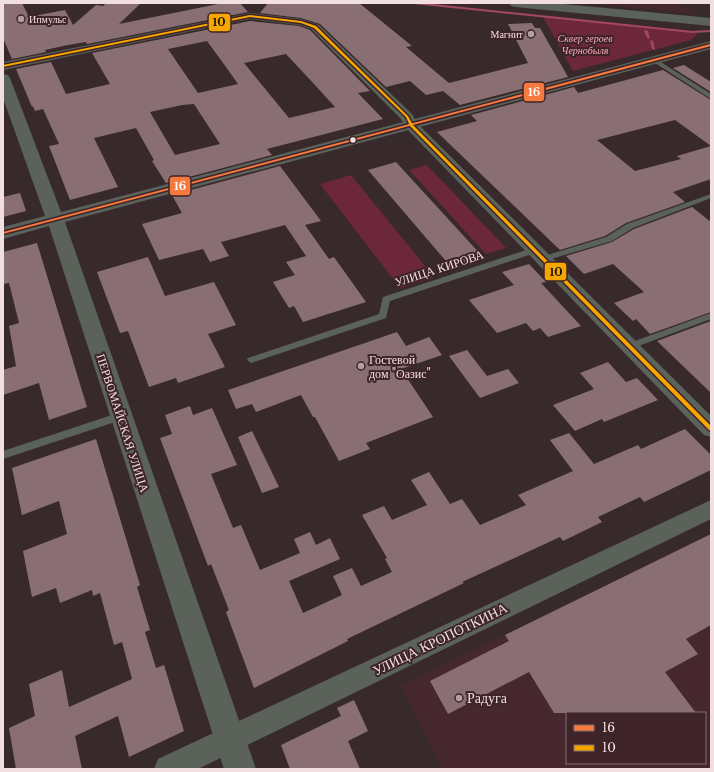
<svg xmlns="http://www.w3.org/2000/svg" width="714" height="772" font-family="'Libre Baskerville',serif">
	<rect width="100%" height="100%" fill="#382a2c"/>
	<g fill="#46272e" fill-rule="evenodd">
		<polygon points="589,3 676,3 698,14 588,3"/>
		<path d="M711 534V769H443L401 686ZM567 713H705V763H567Z"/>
	</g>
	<g fill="#6c273a">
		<polygon points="542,15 693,31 697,35 691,40 573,71"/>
		<polygon points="427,165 506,248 486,254 409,170"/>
		<polygon points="351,175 434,277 400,288 320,184"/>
	</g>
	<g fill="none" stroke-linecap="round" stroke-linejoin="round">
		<g fill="#a2485f" fill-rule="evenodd">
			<polygon points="411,3 424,3 692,31 711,30 711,32 692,33 413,4"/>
			<polygon points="646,30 648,31 650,39 647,38 644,31"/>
			<polygon points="650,40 653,41 655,50 652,49"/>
		</g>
	</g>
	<g fill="#896f74" fill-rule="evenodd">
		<polygon points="3,3 22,3 29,17 65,10 73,25 96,5 103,6 106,3 141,3 119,24 223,3 240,3 248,12 87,44 86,42 68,45 45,50 46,52 12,59 3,38"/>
		<polygon points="268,3 359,3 412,46 406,47 449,83 528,63 508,24 532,23 535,28 540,28 568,77 460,105 443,91 426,95 410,81 386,87 320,24 301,18 260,13"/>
		<path d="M250 21 299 26 310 30 370 91 358 93 383 119 267 149 272 155 166 183 152 161 154 160 136 128 94 138 118 187 70 200 49 146 59 144 43 109 35 111 33 106 32 107 16 69 51 62 66 94 110 84 92 53ZM207 41 226 67 238 84 198 93 168 49ZM286 54 315 85 335 107 289 118 244 63ZM194 104 220 144 175 155 150 112 182 105Z"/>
		<polygon points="684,65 711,82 711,92 673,68"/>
		<polygon points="663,70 711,100 711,146 675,120 597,140 635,171 681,159 677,156 711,146 711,179 673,192 685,202 626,223 605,236 560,250 437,132 477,121 471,115 574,87 578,93"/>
		<polygon points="396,162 483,257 451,267 368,170"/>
		<polygon points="280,166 321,221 305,225 329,259 334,257 366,302 303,322 294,306 289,308 273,282 295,275 286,262 306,256 285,225 221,242 229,256 210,262 203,249 159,260 142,224 182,213 172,195"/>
		<polygon points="20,193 26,211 3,217 3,197"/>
		<polygon points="692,207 711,222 711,312 650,334 636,319 633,321 614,303 644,292 613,264 584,274 566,256 612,242 634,229"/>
		<polygon points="37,243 87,407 49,420 39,383 3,395 3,370 16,366 9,326 19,323 9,283 3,284 3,252"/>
		<polygon points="148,257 165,296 214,282 236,325 208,334 225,367 178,383 176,378 149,387 128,331 120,333 97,272"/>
		<polygon points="529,264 546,282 541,283 581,326 548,337 540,328 533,331 526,323 497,333 469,300 514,285 502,272"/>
		<polygon points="711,321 711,393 657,341"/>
		<polygon points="397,332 406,346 429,337 442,355 401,369 433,417 366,443 370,449 339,461 315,417 313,417 301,395 256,412 252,404 236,409 228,390"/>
		<polygon points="467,350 487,376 508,369 519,383 480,398 449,356"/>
		<polygon points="608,362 626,382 637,378 658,400 604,422 602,419 575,431 553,405 594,389 580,373"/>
		<polygon points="190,406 193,415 212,408 237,465 211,474 233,528 241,525 260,570 300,553 294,539 310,532 316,545 330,538 340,559 289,581 303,613 342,595 333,576 352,568 361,586 392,572 385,559 387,558 362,515 384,506 392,520 427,505 411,480 429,472 450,504 462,499 480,525 526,505 518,495 573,471 550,440 569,433 594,464 638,445 641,449 685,429 711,455 711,470 644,502 640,497 598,517 602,522 563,541 560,537 462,582 464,583 347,639 348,641 254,688 226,612 229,610 211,564 208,566 160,438 172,434 165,415"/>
		<polygon points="252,431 279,487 262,493 238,437"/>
		<polygon points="96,439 140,585 137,587 150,630 145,632 156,668 164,665 184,731 129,757 118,716 75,736 82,769 16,769 9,728 35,716 29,684 62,670 69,707 132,679 122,642 114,645 100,593 93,596 92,590 60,603 56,588 32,597 23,551 67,534 59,501 22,515 12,468"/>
		<polygon points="711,534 711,625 686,639 698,654 665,672 696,713 554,713 529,672 448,714 430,681 509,641 505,635"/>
		<polygon points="354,700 368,731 348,741 360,769 290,769 281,745 341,716 337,708"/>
	</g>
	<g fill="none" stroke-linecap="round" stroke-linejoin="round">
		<g fill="#5a6259" fill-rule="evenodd">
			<polygon points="652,59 656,59 711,94 711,99 652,61"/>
			<polygon points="711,194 711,198 633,228 612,241 544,261 540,259 541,257 606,237 627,224"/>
			<polygon points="532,248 538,248 539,250 538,252 390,301 386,318 251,363 247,360 248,358 379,314 383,297"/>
			<polygon points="711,313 711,319 633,348 630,349 626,346 627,344"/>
			<polygon points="121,412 124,413 126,416 124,419 3,459 3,451"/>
		</g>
		<g fill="#5a6259" fill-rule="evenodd">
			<polygon points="250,13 301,19 319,25 412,114 417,123 711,416 711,437 704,435 406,128 401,119 311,29 299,25 250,19 3,70 3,62"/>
			<polygon points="711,500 711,519 198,769 154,769 158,759"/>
		</g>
		<g fill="#5a6259" fill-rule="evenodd">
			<polygon points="509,3 553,3 711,18 711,26 515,7 511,6"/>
			<polygon points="711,41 711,49 65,222 256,769 224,769 49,226 3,239 3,227 45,216 3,98 3,74 8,75 10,78 61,212"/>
		</g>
		<g stroke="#3e2429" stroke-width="3">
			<polygon id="bus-1" points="710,44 711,44 711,46 3,234 3,232"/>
		</g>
		<g stroke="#3e2429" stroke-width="3">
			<polygon id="bus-2" points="250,15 301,21 316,26 408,116 413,125 711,426 711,431 709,430 410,126 406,117 314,28 301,23 250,17 3,67 3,65"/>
		</g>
		<use href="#bus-1" fill="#f6793e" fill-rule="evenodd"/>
		<use href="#bus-2" fill="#f7a600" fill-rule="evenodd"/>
	</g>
	<g fill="#b0a0a2" stroke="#3e2429" stroke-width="1.5">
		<circle cx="21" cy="19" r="4"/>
		<circle cx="531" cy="34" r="4"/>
		<circle cx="361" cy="366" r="4"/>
		<circle cx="459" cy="698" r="4"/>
	</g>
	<circle fill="#f1dfe1" stroke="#3e2429" stroke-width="1.5" cx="353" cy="140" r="3.5"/>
	<g text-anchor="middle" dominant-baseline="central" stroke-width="4" stroke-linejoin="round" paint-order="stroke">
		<g font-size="10" fill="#f1dfe1" stroke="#3e2429" text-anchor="start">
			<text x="29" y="19">Ипмульс</text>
			<text x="523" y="34" text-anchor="end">Магнит</text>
		</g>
		<g font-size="10" font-style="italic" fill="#faabba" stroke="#3e2429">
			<text x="585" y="38">Сквер героев<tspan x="585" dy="12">Чернобыля</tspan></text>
		</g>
		<g font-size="12" fill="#f1dfe1" stroke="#3e2429">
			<text transform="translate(439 268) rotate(-18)">УЛИЦА КИРОВА</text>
			<text transform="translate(123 423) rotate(72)">ПЕРВОМАЙСКАЯ УЛИЦА</text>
		</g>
		<g font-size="12" fill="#f1dfe1" stroke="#3e2429" text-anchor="start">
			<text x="369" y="359">Гостевой<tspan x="369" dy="14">дом "Оазис"</tspan></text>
		</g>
		<g font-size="14" fill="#f1dfe1" stroke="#3e2429">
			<text transform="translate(440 639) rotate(-26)">УЛИЦА КРОПОТКИНА</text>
		</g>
		<g font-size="14" fill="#f1dfe1" stroke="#3e2429" text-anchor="start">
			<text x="467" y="698">Радуга</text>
		</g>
	</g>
	<g stroke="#3e2429" stroke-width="1.5">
		<rect x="208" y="13" width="23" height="19" rx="4" fill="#f7a600"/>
		<rect x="523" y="82" width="22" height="20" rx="4" fill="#f6793e"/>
		<rect x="169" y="176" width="22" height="20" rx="4" fill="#f6793e"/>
		<rect x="544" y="262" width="23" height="19" rx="4" fill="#f7a600"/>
	</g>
	<g font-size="11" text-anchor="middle" font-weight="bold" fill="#fff">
		<text x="534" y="96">16</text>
		<text x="180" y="190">16</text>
	</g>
	<g font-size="11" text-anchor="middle" font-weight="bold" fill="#111">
		<text x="219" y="26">10</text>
		<text x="556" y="276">10</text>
	</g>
	<rect width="714" height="772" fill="none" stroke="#f1dfe1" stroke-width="8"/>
	<rect x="566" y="712" width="140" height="52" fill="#3e2429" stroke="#866f73"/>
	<rect x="574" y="725" width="20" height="6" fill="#f6793e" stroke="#866f73"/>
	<text x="602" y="732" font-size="12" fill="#f1dfe1">16</text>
	<rect x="574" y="745" width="20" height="6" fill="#f7a600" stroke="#866f73"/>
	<text x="602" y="752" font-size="12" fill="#f1dfe1">10</text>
</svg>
